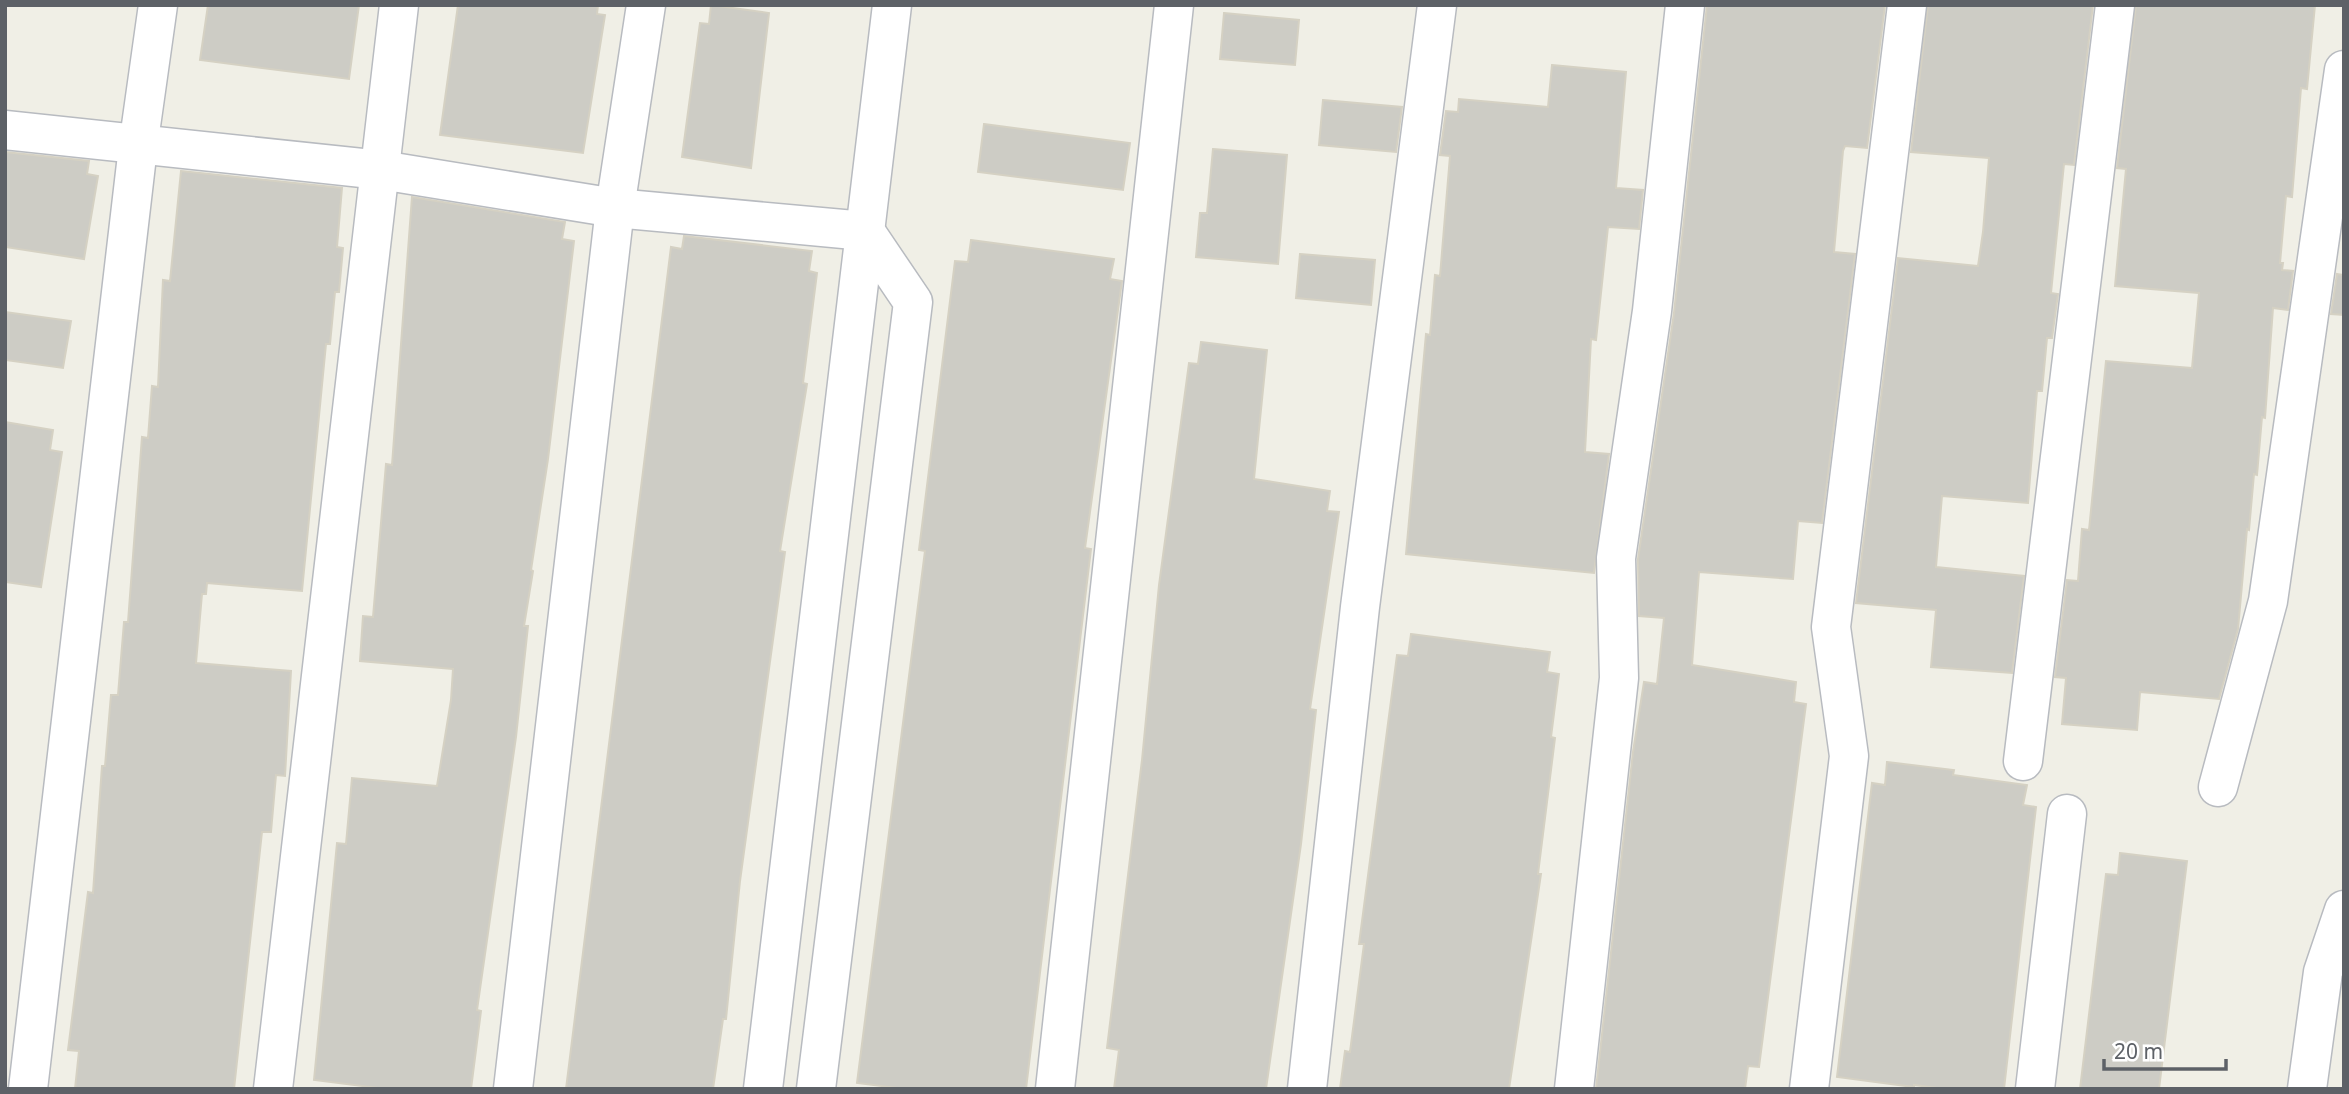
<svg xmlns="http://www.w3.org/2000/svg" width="2349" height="1094" font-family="'Noto Sans',sans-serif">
	<rect width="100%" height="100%" fill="#f0efe6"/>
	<g fill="#cdccc5" stroke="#d5d1c3" stroke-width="2">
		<polygon points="208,5 359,5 349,79 200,60"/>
		<polygon points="458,5 598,5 597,14 605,15 583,153 440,135"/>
		<polygon points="711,5 769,13 751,168 682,157 700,23 709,24"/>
		<polygon points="1707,5 1885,5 1867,148 1845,146 1843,151 1834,252 1855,254 1822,523 1798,521 1793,579 1699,572 1692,665 1796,682 1794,702 1806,704 1759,1067 1748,1066 1745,1089 1596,1089 1633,752 1644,682 1657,684 1664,618 1639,616 1638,559 1674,313"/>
		<polygon points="1928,5 2093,5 2074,165 2064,164 2051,293 2058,294 2052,338 2047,338 2042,391 2037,391 2028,503 1942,496 1936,567 2024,576 2012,673 1931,667 1936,610 1856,603 1898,258 1978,266 1983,232 1989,158 1911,152"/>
		<polygon points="2136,5 2315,5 2307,89 2301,88 2292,197 2286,196 2280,263 2283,263 2282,270 2293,271 2288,310 2273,308 2265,418 2262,417 2257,475 2254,474 2249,530 2247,529 2238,629 2219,699 2140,692 2137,730 2062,724 2066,678 2055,677 2067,580 2078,581 2082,529 2089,530 2106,361 2192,368 2199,293 2115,286 2126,169 2117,168"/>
		<polygon points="1224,13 1299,20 1295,65 1220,59"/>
		<polygon points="1552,65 1626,72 1616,188 1643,190 1639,229 1608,227 1596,340 1591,339 1585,452 1609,454 1594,573 1406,554 1426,334 1430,335 1435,275 1440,276 1450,156 1440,155 1446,111 1458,112 1459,99 1548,107"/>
		<polygon points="1323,100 1402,107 1396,152 1319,145"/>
		<polygon points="984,124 1130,143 1123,190 978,172"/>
		<polygon points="1213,149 1287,155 1278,264 1196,257 1200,213 1207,213"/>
		<polygon points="5,152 89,161 87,174 98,176 84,259 5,247"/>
		<polygon points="181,171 342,188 337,247 343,248 339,292 335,292 330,344 326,344 302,591 207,583 206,594 202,594 196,663 291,671 285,776 276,775 271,832 262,832 234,1089 75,1089 79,1051 68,1050 88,892 93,893 102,766 105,766 111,695 118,695 124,622 128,622 142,437 148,438 152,386 158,387 163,280 170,281"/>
		<polygon points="412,197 565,222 562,239 574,241 548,459 531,570 533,571 524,626 528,626 516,737 477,1010 481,1011 471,1089 386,1089 314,1080 337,843 346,844 352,778 437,786 451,700 453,669 360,661 363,616 373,617 386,464 392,465"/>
		<polygon points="684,236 812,251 809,271 817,273 803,383 807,384 780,551 785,552 740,881 726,1019 723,1019 713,1089 566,1089 671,247 682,249"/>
		<polygon points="971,240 1114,259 1110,279 1122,281 1085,548 1091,549 1026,1089 905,1089 857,1083 925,551 919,550 955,261 968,262"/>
		<polygon points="1300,254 1375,260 1371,305 1296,298"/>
		<polygon points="2337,274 2344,275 2344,315 2331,314"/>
		<polygon points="5,312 71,321 63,368 5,360"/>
		<polygon points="1201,342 1267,350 1254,479 1330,491 1327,511 1339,512 1310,709 1316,710 1301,844 1266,1089 1114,1089 1119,1050 1107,1048 1142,760 1159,585 1189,363 1198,364"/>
		<polygon points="5,422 53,430 50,450 62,452 41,587 5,582"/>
		<polygon points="1411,634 1550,652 1547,672 1559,674 1551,737 1555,738 1538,874 1541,874 1509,1089 1340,1089 1345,1051 1350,1052 1364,944 1359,944 1397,655 1408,656"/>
		<polygon points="1887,762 1954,770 1953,775 2027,785 2023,805 2036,807 2004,1089 1944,1089 1914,1085 1914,1087 1837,1077 1872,783 1885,785"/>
		<polygon points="2120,853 2187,861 2159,1089 2080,1089 2106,874 2118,875"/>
	</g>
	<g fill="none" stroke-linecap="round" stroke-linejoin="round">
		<g stroke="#b8bbc0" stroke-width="41">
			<g id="minor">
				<polyline points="5,130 381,170 615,208 865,231"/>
				<polyline points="2023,761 2115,5"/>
				<polyline points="2218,787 2268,601 2344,70"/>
				<polyline points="28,1089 138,147 158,5"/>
				<polyline points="273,1089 399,5"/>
				<polyline points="513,1089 615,208 646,5"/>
				<polyline points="763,1089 892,5"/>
				<polyline points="816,1089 913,302 865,231"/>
				<polyline points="1055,1089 1174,5"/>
				<polyline points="1307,1089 1360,607 1437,5"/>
				<polyline points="1574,1089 1619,678 1616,558 1652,311 1685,5"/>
				<polyline points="1809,1089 1849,756 1831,627 1907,5"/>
				<polyline points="2035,1089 2067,814"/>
				<polyline points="2307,1089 2323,972 2344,910"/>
			</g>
		</g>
		<use href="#minor" stroke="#fff" stroke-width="38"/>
	</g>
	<rect width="2349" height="1094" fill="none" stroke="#5d6167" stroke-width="14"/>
	<path d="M2104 1059v10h122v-10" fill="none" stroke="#5d6167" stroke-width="3.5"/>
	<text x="2114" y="1059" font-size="21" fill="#5d6167" stroke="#ffffff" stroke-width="5" paint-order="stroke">20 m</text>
</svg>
